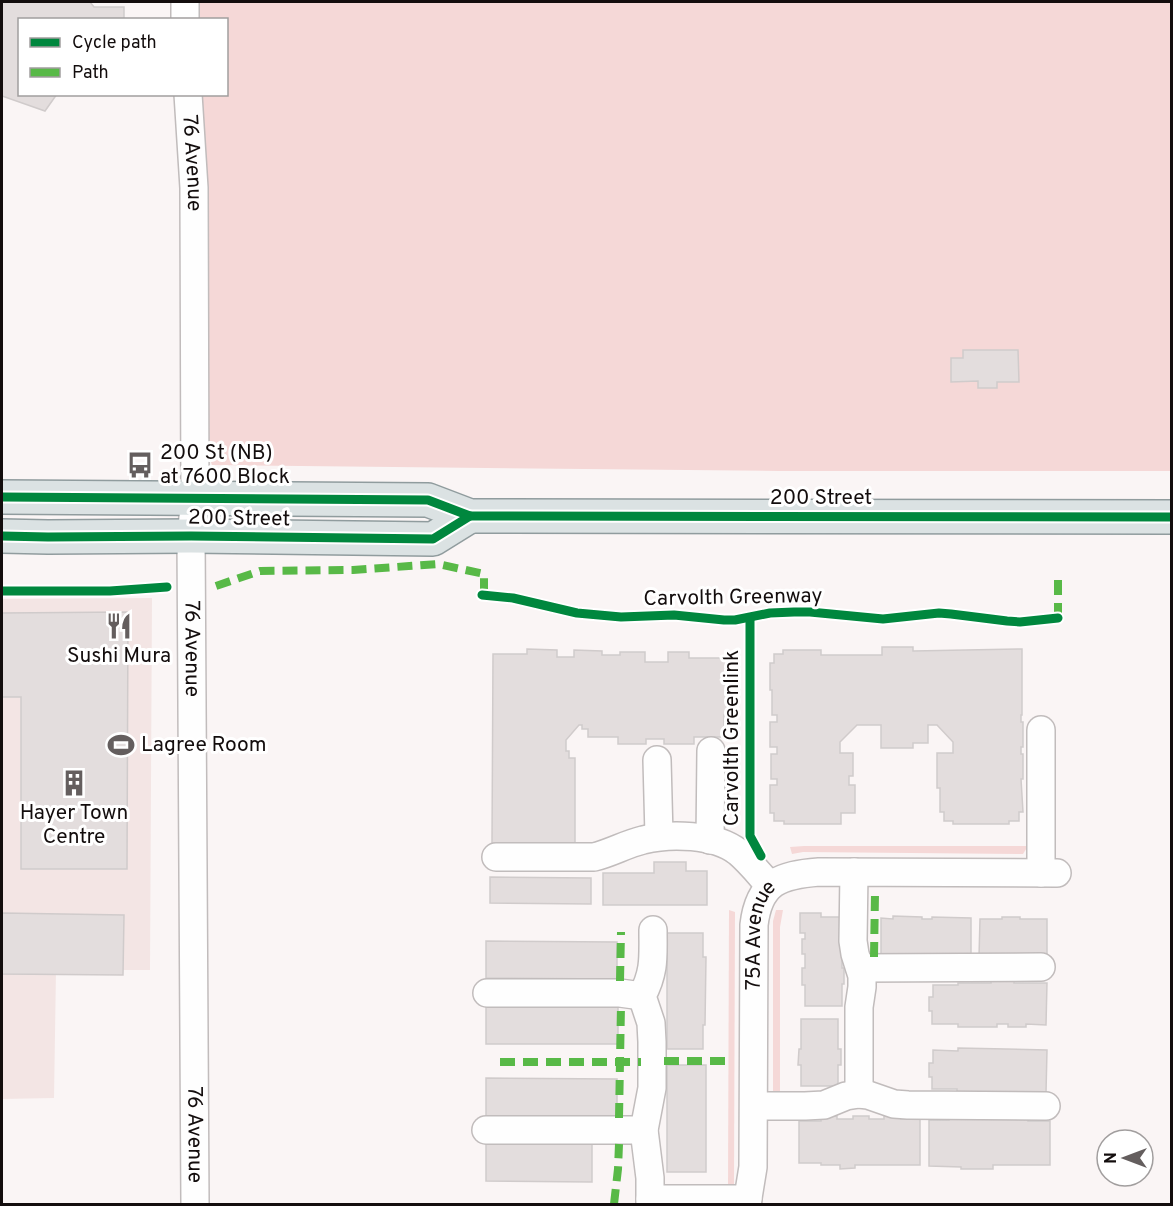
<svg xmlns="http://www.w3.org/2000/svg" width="1173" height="1206" font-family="Overpass,sans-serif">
	<rect width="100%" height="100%" fill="#faf5f5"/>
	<polygon fill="#f3e5e4" points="152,598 150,970 56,970 54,1098 2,1099 2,599"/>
	<g fill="#f5d8d7">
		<polygon points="199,2 1171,2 1171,471 779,471 212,465 209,456 205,150 201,95 226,94 226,20 198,20"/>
		<polygon points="804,846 1028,846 1023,854 803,852 792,854 790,847"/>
		<polygon points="729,910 735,912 734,1184 728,1188"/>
		<polygon points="776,910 783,910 780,927 780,1094 773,1091 773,921"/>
	</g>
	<g fill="#e3dddd" stroke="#d0cbcb" stroke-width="1.5">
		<polygon points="2,2 90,2 94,7 124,7 124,20 20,20 20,94 57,94 45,111 2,96"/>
		<polygon points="963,350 1018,350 1019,382 997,382 997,388 978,388 978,381 951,382 951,358 963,358"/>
		<polygon points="128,612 127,869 21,869 21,697 2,697 2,613"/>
		<polygon points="882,647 913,647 913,651 1022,649 1022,715 1021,715 1021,722 1023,722 1023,747 1021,747 1021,754 1023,754 1023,779 1021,779 1023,812 1019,812 1019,821 1009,821 1009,824 953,824 953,821 944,821 944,812 940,812 940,788 937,788 937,753 953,753 953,742 937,725 928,725 928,743 913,743 913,748 881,748 881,725 857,725 840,742 840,753 853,753 853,776 849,776 849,785 855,785 855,813 841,813 841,824 784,824 784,821 774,821 774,813 770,813 770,785 777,785 777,779 771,779 771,754 777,754 777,747 770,747 770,722 777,722 777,715 772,715 772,690 770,690 770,663 774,663 774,654 783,654 783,650 821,650 821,655 882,655"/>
		<polygon points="527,649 557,650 557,657 574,657 574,650 602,651 602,655 620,655 620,652 645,652 645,662 668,662 668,652 689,652 689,658 727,658 727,715 724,715 724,737 694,737 694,744 664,744 664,739 646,739 646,744 618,744 618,737 588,737 588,729 582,729 582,725 579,725 566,740 566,751 569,751 569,758 575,758 575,844 492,843 493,654 527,654"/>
		<polygon points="654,862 686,862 686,871 707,871 707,905 603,905 603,873 654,873"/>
		<polygon points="490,877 591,878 591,904 490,903"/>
		<polygon points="2,913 124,915 123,975 2,974"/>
		<polygon points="800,913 821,913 821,917 842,917 842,968 844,968 844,984 842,984 842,1006 805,1006 805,985 802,985 802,968 805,968 805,954 802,954 802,939 805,939 805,933 800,933"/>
		<polygon points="893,916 922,917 922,919 932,919 932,917 971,918 971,957 881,957 881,918 893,919"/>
		<polygon points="1002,917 1020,917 1020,919 1047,919 1047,957 979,957 980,919 1002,919"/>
		<polygon points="667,933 703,933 703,957 706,957 705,1025 703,1025 703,1049 667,1049"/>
		<polygon points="486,941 617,942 617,979 486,978"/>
		<polygon points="991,980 1014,980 1014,983 1047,983 1046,1025 1026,1024 1026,1027 1008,1027 1008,1024 997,1024 997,1027 958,1027 958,1024 932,1024 932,1011 929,1011 929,997 933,997 933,985 958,985 958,983 991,983"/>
		<polygon points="486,1005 618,1006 618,1044 486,1044"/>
		<polygon points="801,1019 838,1019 838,1049 841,1049 841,1065 838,1065 838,1086 801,1086 801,1065 798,1065 799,1049 801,1049"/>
		<polygon points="958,1048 1047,1050 1046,1093 957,1092 957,1089 932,1089 932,1077 929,1077 929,1063 933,1063 933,1050 958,1051"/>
		<rect x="667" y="1065" width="39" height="107"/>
		<polygon points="486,1078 617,1079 617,1118 486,1117"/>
		<polygon points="821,1116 837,1116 837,1119 853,1119 853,1116 869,1116 869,1119 884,1119 884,1116 901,1116 901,1119 920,1119 920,1165 855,1165 855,1168 840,1169 840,1165 821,1165 821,1163 799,1163 799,1121 821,1121"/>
		<polygon points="949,1116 964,1116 964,1119 980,1119 980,1116 997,1116 997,1119 1012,1119 1012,1116 1028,1116 1028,1121 1050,1121 1050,1165 993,1165 993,1169 961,1169 961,1167 929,1166 929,1120 949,1120"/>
		<polygon points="486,1144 592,1144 592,1182 486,1181"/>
	</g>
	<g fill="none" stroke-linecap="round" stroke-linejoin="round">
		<g stroke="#c1bcbc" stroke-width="30">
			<g id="minor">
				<polyline points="185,20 185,2"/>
				<path id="s1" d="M188 94 194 188 195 499 191 536 195 1204"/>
				<polyline points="1041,730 1041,873"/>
				<polyline points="657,760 659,836"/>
				<polyline points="710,840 711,751"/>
				<path d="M496 857H594C611 853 626 844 643 840 670 833 715 834 738 852 750 862 760 875 770 886"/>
				<polyline points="854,872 853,941 855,954 862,976 862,987 859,1007 859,1094"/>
				<polyline points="860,968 1041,967"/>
				<polyline points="487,993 620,993 642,996"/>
				<polyline points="754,1106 805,1106 824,1105 846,1096 859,1094 868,1095 894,1104 908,1105 1046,1106"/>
				<polyline points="486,1130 644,1130"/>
				<polyline points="650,1199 748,1199"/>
				<path d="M650 1204V1178L644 1130 652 1088V1042L651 1023 642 996C655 971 653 957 653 930"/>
				<path id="s2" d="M747 1204 753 1167 754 925C759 882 780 875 819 872L1057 873"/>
			</g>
		</g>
		<g stroke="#909c9e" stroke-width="36">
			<g id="major">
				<polyline points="2,497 428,500 470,516 1172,517"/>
				<polyline points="2,536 48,537 191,536 433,539 470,516"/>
			</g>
		</g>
		<use href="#minor" stroke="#fefefe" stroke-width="27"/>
		<use href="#major" stroke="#dbe2e3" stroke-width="33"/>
		<g stroke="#58b947" stroke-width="8" stroke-dasharray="15 8" stroke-linecap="butt">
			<polyline points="216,586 260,571 353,570 438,564 484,574 484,596"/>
			<polyline points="1058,618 1058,577"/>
			<polyline points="874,957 875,894"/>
			<polyline points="620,981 621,932"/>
			<polyline points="664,1061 725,1061"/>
			<polyline points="500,1062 641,1062"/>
			<polyline points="619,1118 621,1005"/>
			<polyline points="614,1204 618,1169 619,1144"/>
		</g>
		<g stroke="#fff" stroke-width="13">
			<g id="cycleway">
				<polyline points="2,497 428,500 470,516 1172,517"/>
				<polyline points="2,536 48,537 191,536 433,539 470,516"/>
				<polyline points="2,591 110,591 167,587"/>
				<polyline points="482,595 513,598 577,613 621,617 674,615 724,620 735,620 770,613 794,612 810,612 883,619 939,613 951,614 1007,621 1020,622 1058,618"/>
				<polyline points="750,618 750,836 761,856"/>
			</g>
		</g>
		<use href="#cycleway" stroke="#00873e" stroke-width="9"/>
	</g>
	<defs>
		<g id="bus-bare" transform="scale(2.07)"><path d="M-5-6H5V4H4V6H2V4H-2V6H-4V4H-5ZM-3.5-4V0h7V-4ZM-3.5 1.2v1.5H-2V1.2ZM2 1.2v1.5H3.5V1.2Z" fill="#645e5e" stroke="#fff" stroke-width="2.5" paint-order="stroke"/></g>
		<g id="restaurant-bare" transform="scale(2.07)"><path d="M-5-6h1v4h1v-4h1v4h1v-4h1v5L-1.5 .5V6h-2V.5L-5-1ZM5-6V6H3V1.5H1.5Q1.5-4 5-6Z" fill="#645e5e" stroke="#fff" stroke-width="2.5" paint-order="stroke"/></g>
		<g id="stadium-bare" transform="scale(2.07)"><path d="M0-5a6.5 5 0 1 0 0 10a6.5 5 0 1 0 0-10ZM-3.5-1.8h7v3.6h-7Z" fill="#645e5e" stroke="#fff" stroke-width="2.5" paint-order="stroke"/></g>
		<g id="building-bare" transform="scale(2.07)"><path d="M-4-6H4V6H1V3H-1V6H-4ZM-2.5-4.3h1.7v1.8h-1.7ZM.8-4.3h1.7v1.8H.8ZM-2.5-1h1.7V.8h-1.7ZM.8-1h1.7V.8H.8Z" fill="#645e5e" stroke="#fff" stroke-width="2.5" paint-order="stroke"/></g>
	</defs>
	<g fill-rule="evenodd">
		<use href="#bus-bare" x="140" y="465"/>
		<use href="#restaurant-bare" x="119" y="626"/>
		<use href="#stadium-bare" x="121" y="745"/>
		<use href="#building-bare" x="74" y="783"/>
	</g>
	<g text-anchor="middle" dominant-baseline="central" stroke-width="6" stroke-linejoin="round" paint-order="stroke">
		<g font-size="21" fill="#130d0d" stroke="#fff">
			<text stroke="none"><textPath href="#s1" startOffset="69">76 Avenue</textPath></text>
			<text x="821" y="498">200 Street</text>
			<text transform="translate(239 519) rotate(1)">200 Street</text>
			<text transform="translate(733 598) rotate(-1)">Carvolth Greenway</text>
			<text stroke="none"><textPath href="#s1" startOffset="555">76 Avenue</textPath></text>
			<text transform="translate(732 738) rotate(-90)">Carvolth Greenlink</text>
			<text stroke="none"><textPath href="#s2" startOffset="270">75A Avenue</textPath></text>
			<text stroke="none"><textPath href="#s1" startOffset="1041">76 Avenue</textPath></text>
		</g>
		<g font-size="21" fill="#130d0d" stroke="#fff" text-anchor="start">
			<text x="160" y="453">200 St (NB)<tspan x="160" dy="24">at 7600 Block</tspan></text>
			<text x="119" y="656" text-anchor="middle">Sushi Mura</text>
			<text x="141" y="745">Lagree Room</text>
			<text x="74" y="813" text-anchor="middle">Hayer Town<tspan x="74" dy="24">Centre</tspan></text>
		</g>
	</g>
	<rect width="1173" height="1206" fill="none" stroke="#130d0d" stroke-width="6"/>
	<rect x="18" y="18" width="210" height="78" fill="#ffffff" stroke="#a19e9e" stroke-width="1.5"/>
	<rect x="30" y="38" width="30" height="9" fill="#00873e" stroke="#a19e9e" stroke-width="1.5"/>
	<text x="72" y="48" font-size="18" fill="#130d0d">Cycle path</text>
	<rect x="30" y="68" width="30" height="9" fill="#58b947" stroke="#a19e9e" stroke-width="1.5"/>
	<text x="72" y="78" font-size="18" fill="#130d0d">Path</text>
	<g transform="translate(1125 1158) rotate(270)"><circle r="28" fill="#ffffff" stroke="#a19e9e" stroke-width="1.5"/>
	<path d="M0-4.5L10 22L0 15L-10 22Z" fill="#645e5e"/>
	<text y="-9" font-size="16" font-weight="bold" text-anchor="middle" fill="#130d0d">N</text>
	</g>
</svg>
